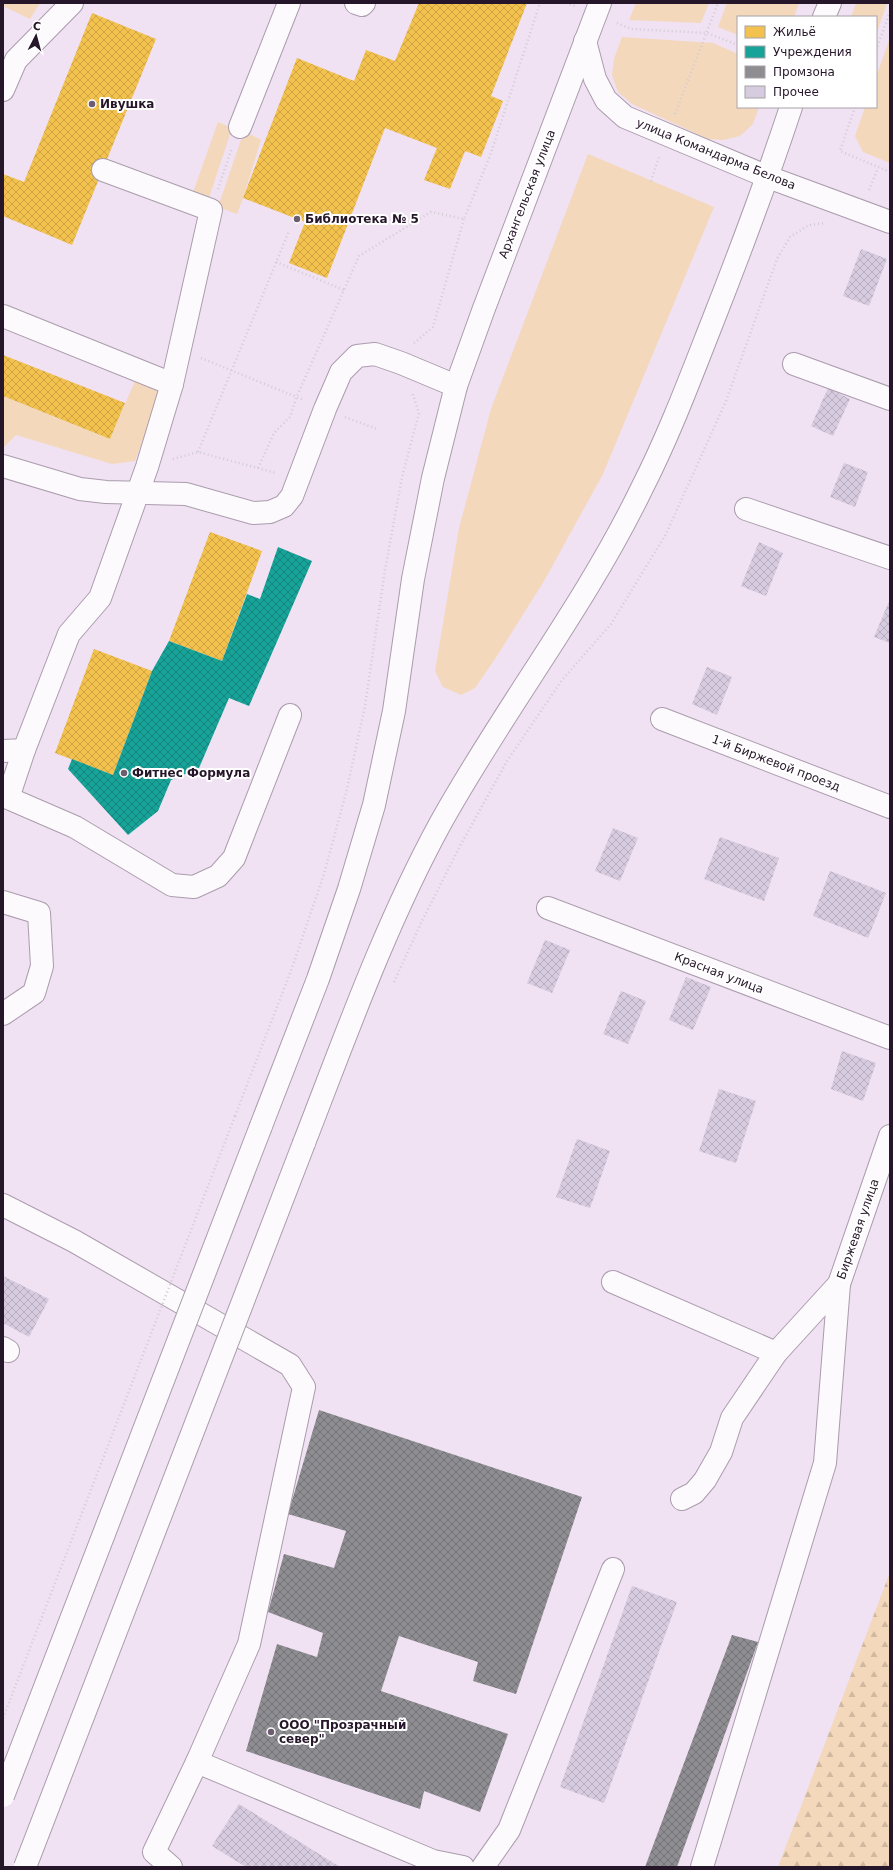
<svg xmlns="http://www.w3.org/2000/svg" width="893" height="1870" font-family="'DejaVu Sans',sans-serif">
	<defs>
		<pattern id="forest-firs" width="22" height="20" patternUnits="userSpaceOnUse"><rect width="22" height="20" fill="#f4d8bb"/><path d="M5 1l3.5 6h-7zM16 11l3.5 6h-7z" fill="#d1b9a1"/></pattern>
		<pattern id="homes-cross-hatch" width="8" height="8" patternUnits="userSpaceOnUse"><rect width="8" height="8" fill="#f2c14e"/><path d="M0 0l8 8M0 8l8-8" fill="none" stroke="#cfa544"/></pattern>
		<pattern id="public-cross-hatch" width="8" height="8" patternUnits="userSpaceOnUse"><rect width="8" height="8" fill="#17a398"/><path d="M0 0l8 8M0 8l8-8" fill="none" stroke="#15847c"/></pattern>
		<pattern id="industry-cross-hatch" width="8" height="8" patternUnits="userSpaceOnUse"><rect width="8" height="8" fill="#8d8d92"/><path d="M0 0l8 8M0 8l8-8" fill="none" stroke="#737277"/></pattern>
		<pattern id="building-cross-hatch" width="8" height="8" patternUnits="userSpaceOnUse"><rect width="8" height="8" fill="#d6cbdf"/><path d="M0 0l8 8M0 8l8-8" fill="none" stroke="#b8aebf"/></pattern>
	</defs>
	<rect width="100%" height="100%" fill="#f0e1f3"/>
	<g fill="#f4d8bb">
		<polygon points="3,3 40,3 30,19 3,6"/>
		<polygon points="636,3 709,3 701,23 629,20"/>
		<polygon points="727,3 799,3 794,17 738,17 738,35 718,27"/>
		<polygon points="856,3 887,3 876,35 876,17 851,17"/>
		<polygon points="622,37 713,43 738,54 738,107 759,107 753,124 740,136 723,140 708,139 632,104 618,92 612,75 614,59"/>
		<polygon points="890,38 890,163 863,152 855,136 865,107 876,107 876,77"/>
		<polygon points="218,122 232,128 207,204 191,198"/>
		<polygon points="244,131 261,140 243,198 237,214 218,207"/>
		<polygon points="588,154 714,207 603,474 544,581 497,656 475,688 461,695 443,687 435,671 459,528 491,409"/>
		<polygon points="135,381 161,390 135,461 112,464 16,435 3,448 3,396 110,439"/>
	</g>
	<polygon fill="url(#forest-firs)" points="890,1572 890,1867 778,1867"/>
	<g fill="url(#homes-cross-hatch)">
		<polygon points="419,3 527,3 491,96 503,101 481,157 465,151 450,189 424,180 437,148 385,128 327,278 289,263 305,222 243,198 297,58 354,81 366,50 395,61"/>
		<polygon points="92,13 156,39 72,245 3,216 3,174 24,182"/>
		<polygon points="3,355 125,403 110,439 3,396"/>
		<polygon points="210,532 262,551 222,661 169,641"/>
		<polygon points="94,649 152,671 113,775 55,753"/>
	</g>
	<polygon fill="url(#public-cross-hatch)" points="278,547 312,561 249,706 229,698 199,768 171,780 158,811 128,835 68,769 72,759 113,775 152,671 169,641 222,661 247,594 260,599"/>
	<g fill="url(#industry-cross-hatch)">
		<polygon points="319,1410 582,1497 516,1694 473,1681 478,1662 399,1636 381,1691 508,1734 480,1812 424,1791 420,1809 246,1751 277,1644 317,1657 323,1633 268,1612 284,1554 334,1568 346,1531 288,1514"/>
		<polygon points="732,1635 758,1642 677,1867 645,1867"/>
	</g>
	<g fill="url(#building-cross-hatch)">
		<polygon points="861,249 887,259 869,306 843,296"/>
		<polygon points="828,388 850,399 833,436 811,426"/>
		<polygon points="844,463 868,472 855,507 830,497"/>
		<polygon points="759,542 783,553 766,596 741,586"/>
		<polygon points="890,599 890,643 874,637"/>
		<polygon points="707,667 732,677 717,715 692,704"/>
		<polygon points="613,828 638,838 620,881 595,871"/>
		<polygon points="720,837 779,858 764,901 704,879"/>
		<polygon points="830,871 886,893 868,938 813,916"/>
		<polygon points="545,940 570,950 552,993 527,983"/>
		<polygon points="686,977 711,987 693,1030 669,1020"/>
		<polygon points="621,991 646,1001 628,1044 603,1034"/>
		<polygon points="842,1051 876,1063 863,1101 831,1089"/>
		<polygon points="719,1089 756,1101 736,1163 699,1151"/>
		<polygon points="577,1139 610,1151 590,1208 556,1197"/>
		<polygon points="3,1276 49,1299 29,1337 3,1323"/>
		<polygon points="632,1586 677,1602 604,1803 560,1787"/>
		<polygon points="239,1804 340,1867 246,1867 212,1846"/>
	</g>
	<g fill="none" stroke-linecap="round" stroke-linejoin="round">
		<g stroke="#aa9cad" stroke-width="24">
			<g id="minor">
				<polyline points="356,3 362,5 364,3"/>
				<polyline points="3,90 16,60 72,3"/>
				<polyline points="240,127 289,3"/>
				<polyline points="103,170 211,210 172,384"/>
				<polyline points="3,316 172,384 147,467 100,598 69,634 24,750 3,751"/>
				<polyline points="794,364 890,399"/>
				<polyline points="3,466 80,489 106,492 186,494 253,513 270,512 284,506 292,496 325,409 341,372 357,356 375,354 401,363 456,386"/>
				<polyline points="746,509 890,558"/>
				<polyline points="662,719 890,807"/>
				<polyline points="24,750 8,798 75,827 172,885 194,887 218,876 234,858 290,715"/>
				<polyline points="3,902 39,913 42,966 34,993 3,1014"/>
				<polyline points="548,908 890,1038"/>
				<polyline points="3,1205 74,1241 290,1365 304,1387 249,1644 197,1762 433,1861 463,1867"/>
				<polyline points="613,1282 776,1353"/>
				<polyline points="3,1348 8,1351"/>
				<polyline points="682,1499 694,1493 705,1480 721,1452 732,1418 776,1353 839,1284 890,1136"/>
				<polyline points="171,1867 154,1852 197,1762"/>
				<polyline points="483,1867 509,1830 613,1569"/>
				<polyline points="702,1867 825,1463 839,1284"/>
			</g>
		</g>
		<g stroke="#aa9cad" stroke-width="24">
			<g id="major">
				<polyline points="824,17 830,3"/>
				<polyline points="585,41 595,79 606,100 625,117 768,177 890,222"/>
				<polyline points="261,1126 318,979 349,889 374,805 394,711 413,579 433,478 456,386 483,311 600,3"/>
				<path d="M304 1143C346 1035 385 925 440 824 503 710 585 606 642 488 669 435 690 379 712 323 740 252 767 180 791 107"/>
			</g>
		</g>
		<g stroke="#d1ccd2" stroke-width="2.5" stroke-dasharray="1 3" stroke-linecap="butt">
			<polyline points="566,3 575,6"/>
			<polyline points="617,23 631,29 707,33 738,45"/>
			<polyline points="876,50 890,12"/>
			<polyline points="855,107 840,151 890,172"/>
			<polyline points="675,114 718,3"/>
			<polyline points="651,181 659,157"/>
			<polyline points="218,189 232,148"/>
			<polyline points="869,190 878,168"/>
			<polyline points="276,262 344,290"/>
			<polyline points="414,343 433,327 464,219"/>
			<polyline points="201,358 304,400"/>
			<polyline points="345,417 377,429"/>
			<polyline points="198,452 289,231"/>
			<polyline points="173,459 198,452 276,473"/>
			<polyline points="258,468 274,433 290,417 297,396 359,256 431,212 464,219 490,156 540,3"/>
			<polyline points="394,982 421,923 460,846 507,761 562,680 611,624 666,534 726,401 777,259 790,237 809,225 825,223"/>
			<polyline points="235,1116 292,968 324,874 346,793 365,706 385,570 402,477 419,413 412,392"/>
		</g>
		<use href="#minor" stroke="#fdfafd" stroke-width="22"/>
		<use href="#major" stroke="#fdfafd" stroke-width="22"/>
		<g stroke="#aa9cad" stroke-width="24" stroke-linecap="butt">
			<g id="major-bridge">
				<polyline points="3,1796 261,1126"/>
				<polyline points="25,1867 304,1143"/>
			</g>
		</g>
		<polyline stroke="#d1ccd2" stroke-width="2.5" stroke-dasharray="1 3" stroke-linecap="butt" points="3,1718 235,1116"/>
		<use href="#major-bridge" stroke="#fdfafd" stroke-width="22"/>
	</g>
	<g fill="#6d5d70" stroke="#fff" stroke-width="1.5">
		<circle cx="92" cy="104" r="4"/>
		<circle cx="297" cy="219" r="4"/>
		<circle cx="124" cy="773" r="4"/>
		<circle cx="271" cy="1732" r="4"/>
	</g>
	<g text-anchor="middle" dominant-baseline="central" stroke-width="4" stroke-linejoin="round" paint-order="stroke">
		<g font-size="12" font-weight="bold" fill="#261629" stroke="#fff" text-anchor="start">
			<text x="100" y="104">Ивушка</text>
			<text x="305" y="219">Библиотека № 5</text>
			<text x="132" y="773">Фитнес Формула</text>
			<text x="279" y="1725">ООО "Прозрачный<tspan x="279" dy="14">север"</tspan></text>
		</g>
		<g font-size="12" fill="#261629" stroke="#fff">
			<text transform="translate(716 154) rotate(22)">улица Командарма Белова</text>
			<text transform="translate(527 194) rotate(-69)">Архангельская улица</text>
			<text transform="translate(776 763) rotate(21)">1-й Биржевой проезд</text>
			<text transform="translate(719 973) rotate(21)">Красная улица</text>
			<text transform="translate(858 1229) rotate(-71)">Биржевая улица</text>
		</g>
	</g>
	<rect width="893" height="1870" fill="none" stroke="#261629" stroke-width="8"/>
	<rect x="737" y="16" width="140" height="92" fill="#ffffff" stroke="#a8a2a9"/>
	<rect x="745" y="26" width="20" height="12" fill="#f2c14e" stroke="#a8a2a9"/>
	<text x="773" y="36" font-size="12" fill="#261629">Жильё</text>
	<rect x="745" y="46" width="20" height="12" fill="#17a398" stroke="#a8a2a9"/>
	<text x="773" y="56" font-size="12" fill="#261629">Учреждения</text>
	<rect x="745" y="66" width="20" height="12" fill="#8d8d92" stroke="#a8a2a9"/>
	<text x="773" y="76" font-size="12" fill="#261629">Промзона</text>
	<rect x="745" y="86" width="20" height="12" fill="#d6cbdf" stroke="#a8a2a9"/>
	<text x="773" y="96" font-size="12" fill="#261629">Прочее</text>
	<g transform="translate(36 36) rotate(6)" stroke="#ffffff" stroke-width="3" paint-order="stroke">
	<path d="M0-3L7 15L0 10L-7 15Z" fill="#261629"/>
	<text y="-6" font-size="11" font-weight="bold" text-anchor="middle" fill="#261629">С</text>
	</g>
</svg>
